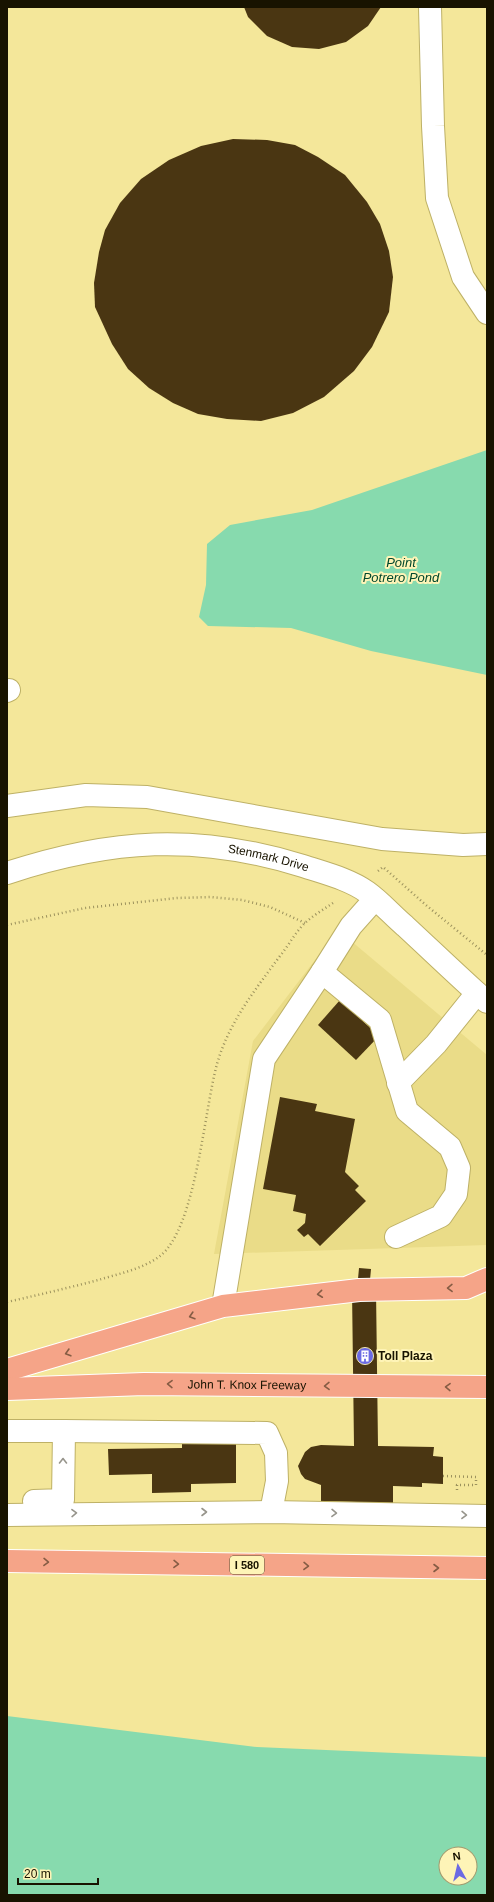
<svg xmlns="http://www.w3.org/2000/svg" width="494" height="1902" font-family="Helvetica,sans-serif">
	<rect width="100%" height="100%" fill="#f4e79a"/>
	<polygon fill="#eadc88" points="338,930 487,1055 487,1245 214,1254 253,1041"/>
	<g fill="#87daae" fill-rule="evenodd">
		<polygon points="487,450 487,675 371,651 291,628 208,626 199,617 206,585 207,544 230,525 312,510"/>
		<path d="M7 1716 257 1747 487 1757V1895H7ZM446 1854H470V1878H446Z"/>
	</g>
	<g fill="#4a3612">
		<polygon points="244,7 381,7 368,26 346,42 319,49 292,47 267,36 248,17"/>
		<polygon points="233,139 267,140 295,145 318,157 345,175 367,202 380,224 389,251 393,277 389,312 372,347 354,371 324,397 293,413 261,421 227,419 198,414 173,403 149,388 128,369 112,344 95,307 94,283 99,252 105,230 120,203 141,179 169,160 201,146"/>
		<polygon points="340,1000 379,1036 356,1060 318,1025"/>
		<polygon points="280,1097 317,1104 315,1111 355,1119 345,1172 359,1186 355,1190 366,1201 320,1246 308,1234 304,1237 297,1230 305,1223 306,1214 293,1211 296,1195 263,1189"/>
		<polygon points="359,1268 371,1269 370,1280 358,1279"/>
		<polygon points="352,1290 376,1290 378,1446 434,1447 433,1456 443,1457 443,1484 422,1483 422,1487 393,1486 393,1503 321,1501 321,1485 305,1479 301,1474 298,1466 305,1452 311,1447 321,1445 354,1446"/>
		<polygon points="236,1442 236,1483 191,1484 191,1492 152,1493 152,1474 109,1475 108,1449 182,1448 182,1443"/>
	</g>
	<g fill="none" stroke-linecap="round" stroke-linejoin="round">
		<g stroke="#beb166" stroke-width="24">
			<g id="minor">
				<polyline points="430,7 433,126 437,198 463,277 487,313"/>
				<polyline points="7,691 9,690"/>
				<polyline points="7,806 86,795 147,797 382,839 463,845 487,844"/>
				<path id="s1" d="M7 873C111 839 197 833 303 866 324 873 349 879 367 892 381 902 392 915 405 926 432 951 459 977 487 1002"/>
				<polyline points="322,972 351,926 375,899"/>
				<polyline points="398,1083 436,1044 477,993"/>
				<polyline points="223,1306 264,1059 322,972 380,1020 407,1111 450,1147 459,1168 456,1194 441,1216 396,1237"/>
				<polyline points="7,1431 64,1431 63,1500 34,1501"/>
				<polyline points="64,1431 267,1433 276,1453 277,1481 271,1512"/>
				<polyline points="7,1515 271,1512 487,1516"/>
			</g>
		</g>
		<g stroke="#fff" stroke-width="24">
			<g id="highway">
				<polyline points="7,1370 223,1306 359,1290 466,1288 487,1279"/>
				<path id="s2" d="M7 1389 144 1384 487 1387"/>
				<polyline points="7,1561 487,1568"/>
			</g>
		</g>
		<g stroke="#9c925d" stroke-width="2.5" stroke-dasharray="1 3" stroke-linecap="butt">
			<polyline points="378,871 383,867 427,906 487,955"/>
			<polyline points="7,925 85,908 177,898 211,897 242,900 270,907 305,923"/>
			<path d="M7 1302C38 1295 68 1288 98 1280 118 1274 143 1269 160 1256 196 1228 204 1111 217 1064 229 1022 255 990 280 956 289 945 296 931 306 922 314 915 324 909 333 903"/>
			<polyline points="443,1476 476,1477 476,1485 457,1485 457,1490"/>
		</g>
		<use href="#minor" stroke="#fff" stroke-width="22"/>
		<use href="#highway" stroke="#f5a488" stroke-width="22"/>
	</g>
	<defs><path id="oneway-chevron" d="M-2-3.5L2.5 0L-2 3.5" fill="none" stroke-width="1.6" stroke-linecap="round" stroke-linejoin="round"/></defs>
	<g stroke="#865c44">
		<use href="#oneway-chevron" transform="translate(450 1288) rotate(179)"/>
		<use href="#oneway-chevron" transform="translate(320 1294) rotate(174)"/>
		<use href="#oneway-chevron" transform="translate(192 1316) rotate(163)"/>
		<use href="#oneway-chevron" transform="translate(68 1353) rotate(164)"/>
		<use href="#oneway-chevron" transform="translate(170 1384) rotate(-179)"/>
		<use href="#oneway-chevron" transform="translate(327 1386) rotate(179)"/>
		<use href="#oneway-chevron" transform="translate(448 1387) rotate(-179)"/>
		<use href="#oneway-chevron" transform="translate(46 1562) rotate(1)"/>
		<use href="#oneway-chevron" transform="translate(176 1564) rotate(1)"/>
		<use href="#oneway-chevron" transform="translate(306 1566) rotate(1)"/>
		<use href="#oneway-chevron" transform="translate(436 1568)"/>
	</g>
	<g stroke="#97958c">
		<use href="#oneway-chevron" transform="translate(63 1461) rotate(-90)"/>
		<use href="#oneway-chevron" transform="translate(204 1512)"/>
		<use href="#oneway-chevron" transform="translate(74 1513) rotate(-1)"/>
		<use href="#oneway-chevron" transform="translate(334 1513) rotate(1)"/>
		<use href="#oneway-chevron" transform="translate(464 1515) rotate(1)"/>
	</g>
	<defs>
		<g id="building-disc" transform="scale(0.9)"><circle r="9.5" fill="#6b6ae3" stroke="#fef4b7"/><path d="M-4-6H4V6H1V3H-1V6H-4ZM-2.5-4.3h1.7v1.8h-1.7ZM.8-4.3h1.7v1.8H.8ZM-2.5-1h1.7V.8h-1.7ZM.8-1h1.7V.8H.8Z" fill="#fff"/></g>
	</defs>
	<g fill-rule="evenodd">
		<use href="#building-disc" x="365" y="1356"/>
	</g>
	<g text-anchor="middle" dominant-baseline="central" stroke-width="4" stroke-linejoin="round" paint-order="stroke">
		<rect fill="#fef4b7" stroke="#5d5637" stroke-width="1" x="230" y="1556" width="34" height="18" rx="3"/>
		<g font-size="11" font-weight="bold" fill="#181300">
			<text x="247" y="1565">I 580</text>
		</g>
		<g font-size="12" fill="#181300" stroke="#fef4b7">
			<text stroke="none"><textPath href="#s1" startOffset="266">Stenmark Drive</textPath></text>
			<text stroke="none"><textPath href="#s2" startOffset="240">John T. Knox Freeway</textPath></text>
		</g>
		<g font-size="12" font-weight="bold" fill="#181300" stroke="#fef4b7" text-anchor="start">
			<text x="378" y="1356">Toll Plaza</text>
		</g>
		<g font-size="13" font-style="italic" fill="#02482d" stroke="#fef4b7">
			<text x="401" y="562">Point<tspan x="401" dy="15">Potrero Pond</tspan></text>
		</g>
	</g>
	<rect width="494" height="1902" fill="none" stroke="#181300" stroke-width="16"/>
	<g transform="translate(458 1866) rotate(352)"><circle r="19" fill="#fef4b7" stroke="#a29a6e"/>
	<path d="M0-3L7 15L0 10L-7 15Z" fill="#6b6ae3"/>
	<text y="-6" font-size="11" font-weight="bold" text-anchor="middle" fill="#181300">N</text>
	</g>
	<path d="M18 1878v6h80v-6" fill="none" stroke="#181300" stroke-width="2"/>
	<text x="24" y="1878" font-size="12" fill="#181300" stroke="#fef4b7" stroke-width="3" paint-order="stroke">20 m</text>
</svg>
